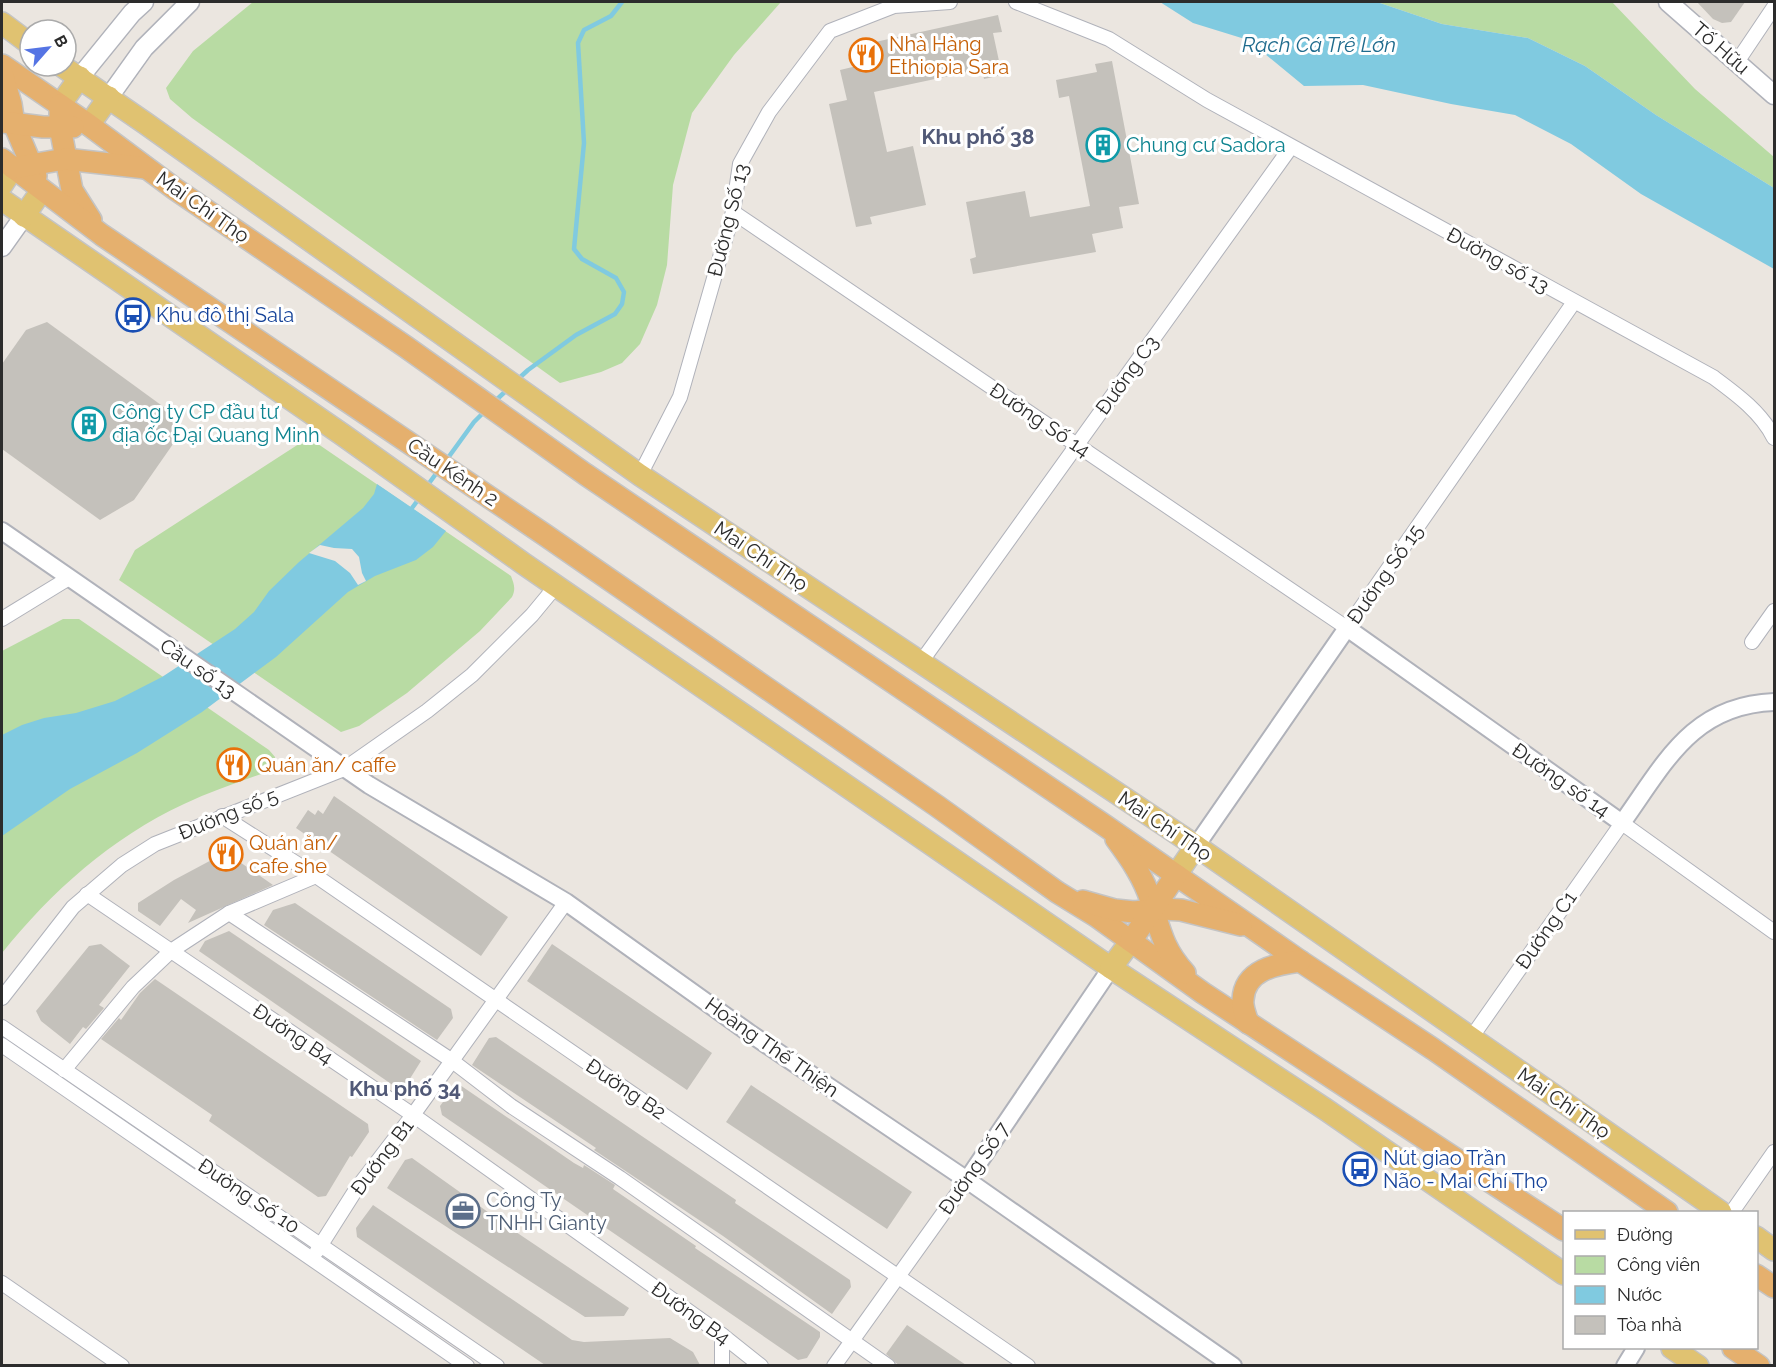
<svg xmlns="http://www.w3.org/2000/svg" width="1776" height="1367" font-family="Raleway,sans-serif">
	<rect width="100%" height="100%" fill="#ebe6e0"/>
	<g fill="#b8dba3">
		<polygon points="253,2 781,2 734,55 692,113 673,185 667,265 657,305 640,344 622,363 601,372 560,383 192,118 170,99 166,88 193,51"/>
		<polygon points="1377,2 1612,2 1695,89 1774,157 1774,188 1656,115 1585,66 1528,38 1442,24"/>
		<path d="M305 440 318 444 511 576C514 584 516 589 512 597L480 631 407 693 359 726 341 732 119 580 135 550Z"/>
		<path d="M63 619H79L269 750 275 757V764L270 771C241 781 212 791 184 804 111 838 52 891 2 953V651Z"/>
	</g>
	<g fill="#80cae0">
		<polygon points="1160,2 1377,2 1442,24 1528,38 1585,66 1656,115 1774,188 1774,269 1641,194 1571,144 1515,115 1451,104 1363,85 1304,86 1248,40 1193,23"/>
		<polygon points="377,484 446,531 433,547 416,560 375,576 348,592 276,657 202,712 137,753 70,789 2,836 2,735 22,725 44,718 76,713 115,701 162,677 235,629 254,612 269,591 299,562 363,508 374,494"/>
	</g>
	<polygon fill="#ebe6e0" points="320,545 334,548 352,549 359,557 362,573 366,581 358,585 350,573 335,561 309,553"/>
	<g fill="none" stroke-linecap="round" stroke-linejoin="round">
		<g stroke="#80cae0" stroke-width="4.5">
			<polyline points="516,381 528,370 576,335 615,314 622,304 624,292 616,278 582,259 574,249 584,143 578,43 584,30 611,16 622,2"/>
			<polyline points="494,402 508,389"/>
			<polyline points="445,462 474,422 486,410"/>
			<polyline points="427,486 438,471"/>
			<polyline points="412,508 421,496"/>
		</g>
	</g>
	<g fill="#c4c1bb">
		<polygon points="1697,2 1745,2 1731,22 1722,23 1713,19"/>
		<polygon points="998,15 1002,32 993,33 1002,75 984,79 982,69 874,92 887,152 913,146 926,205 870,217 872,224 856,227 829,104 847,100 840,70 861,65 857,46"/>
		<polygon points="1112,61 1139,204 1119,207 1123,228 1092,234 1096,252 973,274 970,259 976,257 966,202 1025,191 1030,217 1090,206 1069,96 1059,98 1056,80 1097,72 1095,64"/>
		<polygon points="47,322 172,413 180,434 134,500 100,520 2,449 2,364 26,330"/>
		<polygon points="334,796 508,917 481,956 296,828 308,810 315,815 318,810 323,814"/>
		<polygon points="219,856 234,858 273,885 188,923 196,910 181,899 160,926 138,911 138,903 174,880"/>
		<polygon points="295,903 451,1009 453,1018 437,1040 264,925 273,910"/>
		<polygon points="229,931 421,1061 406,1085 397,1088 199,951 205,941"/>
		<polygon points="101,944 130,966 99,1005 104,1008 86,1029 83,1027 70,1044 41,1021 36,1011 89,946"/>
		<polygon points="552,944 712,1053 687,1090 527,981"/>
		<polygon points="155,979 368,1124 369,1132 352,1157 350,1156 326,1196 318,1197 209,1121 212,1115 101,1039 119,1018 121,1020 140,993"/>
		<polygon points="496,1037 736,1200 735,1203 850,1280 851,1287 832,1314 723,1236 594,1150 596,1148 472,1065 489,1038"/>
		<polygon points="457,1083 574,1163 583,1168 584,1165 615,1185 613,1189 696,1246 695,1248 820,1332 820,1337 807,1358 798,1360 442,1115 440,1106"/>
		<polygon points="751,1085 912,1192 887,1229 726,1122"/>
		<polygon points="412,1158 516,1232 629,1308 624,1316 585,1317 387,1188 405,1160"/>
		<polygon points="373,1205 572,1340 584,1342 670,1338 693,1352 700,1365 545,1365 357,1237 356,1228"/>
		<polygon points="907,1325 966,1365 899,1365 896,1363 886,1354"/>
	</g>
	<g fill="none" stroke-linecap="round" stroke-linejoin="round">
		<g stroke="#b0b2ba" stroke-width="16">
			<g id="minor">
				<path d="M1016 2 1109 39 1207 100 1713 377C1736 394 1761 412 1774 438"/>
				<polyline points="1737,62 1774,7"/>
				<polyline points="733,212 1347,628 1574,302"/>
				<polyline points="640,475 680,397 733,212 740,164 769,112 830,31 894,6 950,2"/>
				<polyline points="2,619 69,578"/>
				<polyline points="1752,642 1774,611"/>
				<polyline points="921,662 1291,147"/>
				<polyline points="222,816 316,876 1028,1366"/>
				<polyline points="87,894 413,1115 722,1335 761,1366"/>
				<polyline points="229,913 451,1060 511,1106 620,1178 888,1366"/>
				<polyline points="2,998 73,907 122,865 155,844 344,769 427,711 472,675 532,615 556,586"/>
				<polyline points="2,1027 497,1366"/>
				<polyline points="1471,1038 1622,823 1774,932"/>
				<polyline points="2,1045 467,1366"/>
				<polyline points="64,1070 133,987 171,951 229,913 316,876"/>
				<polyline points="1732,1212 1774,1152"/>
				<polyline points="317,1251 357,1188 413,1115 566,902"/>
				<polyline points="2,1283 122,1366"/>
				<polyline points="722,1335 722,1366"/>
				<polyline points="834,1366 967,1180"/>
			</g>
		</g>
		<g stroke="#b0b2ba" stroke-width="20">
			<g id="tertiary">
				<polyline points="2,531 369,785 566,902 748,1032 967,1180 1233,1366"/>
				<path d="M1196 846 1347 628 1622 823C1665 763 1692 705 1774 702"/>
				<polyline points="967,1180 1111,968"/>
				<polyline points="1625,1366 1636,1348"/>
			</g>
		</g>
		<g stroke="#b0b2ba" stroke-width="21">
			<g id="secondary">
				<polyline points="1668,2 1774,95"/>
				<polyline points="80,77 132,13 144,2"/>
				<polyline points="109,97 144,48 190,2"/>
				<polyline points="2,247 24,216"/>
			</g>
		</g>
		<g stroke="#c4c4c4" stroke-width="24">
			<g id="primary">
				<polyline points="2,23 30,44"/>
				<polyline points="62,66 145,123 640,475 1196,846 1721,1212"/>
				<polyline points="60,105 80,77"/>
				<polyline points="89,125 109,97"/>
				<polyline points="2,185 13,168"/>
				<polyline points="2,200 343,435 524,564 1111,968 1325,1109 1564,1274"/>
				<polyline points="24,216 42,190"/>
				<polyline points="1176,875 1196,846"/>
				<polyline points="1111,968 1131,941"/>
				<polyline points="1756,1237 1774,1250"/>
				<polyline points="1672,1348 1698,1366"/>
			</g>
		</g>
		<g stroke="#c4c4c4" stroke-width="24">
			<g id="trunk">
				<polyline points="2,65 89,125 175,189 406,347 585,474 1104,825 1300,961 1433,1049 1667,1212"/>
				<polyline points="2,73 11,104 14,124 36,176"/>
				<polyline points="60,105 60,127 72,190 91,220"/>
				<polyline points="3,122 43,127 73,127"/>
				<polyline points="2,159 102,235 545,535 937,806 1057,892 1096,916 1203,993 1564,1230"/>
				<polyline points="13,168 65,159 146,168"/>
				<path d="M1116 839C1130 858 1144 878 1151 901 1160 930 1163 949 1185 973"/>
				<polyline points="1083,901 1115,910 1134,912 1162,909 1181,910 1241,925"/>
				<polyline points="1131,941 1176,875"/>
				<path d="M1248 1023C1246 1016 1242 1007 1243 1000 1244 970 1276 964 1300 961"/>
				<polyline points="1756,1275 1774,1287"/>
				<polyline points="1733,1348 1759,1366"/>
			</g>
		</g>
		<use href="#minor" stroke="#fff" stroke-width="14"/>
		<use href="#tertiary" stroke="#fff" stroke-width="16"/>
		<use href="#secondary" stroke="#fff" stroke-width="18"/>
		<use href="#primary" stroke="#e0c271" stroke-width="21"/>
		<use href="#trunk" stroke="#e5b06e" stroke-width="21"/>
	</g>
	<defs>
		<g id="restaurant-ring" transform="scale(1.725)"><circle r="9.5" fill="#fff" stroke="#e8710a" stroke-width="1.5"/><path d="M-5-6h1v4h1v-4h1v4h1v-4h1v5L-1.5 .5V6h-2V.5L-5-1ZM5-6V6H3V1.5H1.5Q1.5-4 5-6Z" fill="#e8710a"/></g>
		<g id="building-ring" transform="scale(1.725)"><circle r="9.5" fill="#fff" stroke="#0f9aa8" stroke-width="1.5"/><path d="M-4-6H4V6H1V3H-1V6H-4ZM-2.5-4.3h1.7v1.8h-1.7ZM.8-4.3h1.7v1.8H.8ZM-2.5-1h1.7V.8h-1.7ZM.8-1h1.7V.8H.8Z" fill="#0f9aa8"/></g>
		<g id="bus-ring" transform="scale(1.725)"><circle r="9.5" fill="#fff" stroke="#1a4fb4" stroke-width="1.5"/><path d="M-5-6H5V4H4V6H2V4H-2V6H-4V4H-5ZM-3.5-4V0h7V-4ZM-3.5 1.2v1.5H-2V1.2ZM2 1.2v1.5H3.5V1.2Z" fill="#1a4fb4"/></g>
		<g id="office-ring" transform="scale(1.725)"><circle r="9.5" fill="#fff" stroke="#5c6f8a" stroke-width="1.5"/><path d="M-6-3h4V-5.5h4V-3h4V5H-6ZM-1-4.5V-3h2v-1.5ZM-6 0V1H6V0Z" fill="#5c6f8a"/></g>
	</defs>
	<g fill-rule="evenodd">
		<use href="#restaurant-ring" x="866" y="55"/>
		<use href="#building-ring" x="1103" y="145"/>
		<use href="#bus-ring" x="133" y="315"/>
		<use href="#building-ring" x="89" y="424"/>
		<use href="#restaurant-ring" x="234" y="765"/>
		<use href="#restaurant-ring" x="226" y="854"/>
		<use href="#bus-ring" x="1360" y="1169"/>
		<use href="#office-ring" x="463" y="1211"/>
	</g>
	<g text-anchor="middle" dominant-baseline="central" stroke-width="6" stroke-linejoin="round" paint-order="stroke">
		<g font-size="20" fill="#c56008" stroke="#fff" text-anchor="start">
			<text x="889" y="44">Nhà Hàng<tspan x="889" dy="23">Ethiopia Sara</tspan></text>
			<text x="257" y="765">Quán ăn/ caffe</text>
			<text x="249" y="843">Quán ăn/<tspan x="249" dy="23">cafe she</tspan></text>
		</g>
		<g font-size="20" fill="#2c2c2c" stroke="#fff">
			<text transform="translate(1721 48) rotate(41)">Tố Hữu</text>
			<text transform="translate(203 207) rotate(35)">Mai Chí Thọ</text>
			<text transform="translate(728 220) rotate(-76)">Đường Số 13</text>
			<text transform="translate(1498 260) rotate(29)">Đường số 13</text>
			<text transform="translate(1127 375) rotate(-54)">Đường C3</text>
			<text transform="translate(1040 420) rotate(34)">Đường Số 14</text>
			<text transform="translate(453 472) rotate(34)">Cầu Kênh 2</text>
			<text transform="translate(761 556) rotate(34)">Mai Chí Thọ</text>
			<text transform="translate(1385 574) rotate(-55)">Đường Số 15</text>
			<text transform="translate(198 668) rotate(35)">Cầu số 13</text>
			<text transform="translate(1561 780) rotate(35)">Đường số 14</text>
			<text transform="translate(228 814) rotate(-22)">Đường số 5</text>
			<text transform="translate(1165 826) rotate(34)">Mai Chí Thọ</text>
			<text transform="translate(1546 930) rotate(-55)">Đường C1</text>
			<text transform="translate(293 1034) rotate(34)">Đường B4</text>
			<text transform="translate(772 1047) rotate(35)">Hoàng Thế Thiện</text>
			<text transform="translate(626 1089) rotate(34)">Đường B2</text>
			<text transform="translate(1564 1103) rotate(35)">Mai Chí Thọ</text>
			<text transform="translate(382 1157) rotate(-53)">Đướng B1</text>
			<text transform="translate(974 1168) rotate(-55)">Đường Số 7</text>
			<text transform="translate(249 1196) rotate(34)">Đường Số 10</text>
			<text transform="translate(691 1313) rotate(36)">Đường B4</text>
		</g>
		<g font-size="20" fill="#0d838f" stroke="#fff" text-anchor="start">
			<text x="1126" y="145">Chung cư Sadora</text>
			<text x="112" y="412">Công ty CP đầu tư<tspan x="112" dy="23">địa ốc Đại Quang Minh</tspan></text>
		</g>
		<g font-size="20" fill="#164399" stroke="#fff" text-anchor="start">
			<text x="156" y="315">Khu đô thị Sala</text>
			<text x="1383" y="1158">Nút giao Trần<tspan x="1383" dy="23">Não - Mai Chí Thọ</tspan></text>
		</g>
		<g font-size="20" fill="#4e5e75" stroke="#fff" text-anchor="start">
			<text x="486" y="1200">Công Ty<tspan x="486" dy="23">TNHH Gianty</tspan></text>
		</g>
		<g font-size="21" font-style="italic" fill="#1f6b8d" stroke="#fff">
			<text x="1319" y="44">Rạch Cá Trê Lớn</text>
		</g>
		<g font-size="21" font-weight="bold" fill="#515977" stroke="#fff">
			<text x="978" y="136">Khu phố 38</text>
			<text x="405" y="1088">Khu phố 34</text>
		</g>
	</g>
	<rect width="1776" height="1367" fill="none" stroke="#2c2c2c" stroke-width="6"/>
	<rect x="1563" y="1211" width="195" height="138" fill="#ffffff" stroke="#ababab" stroke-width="1.5"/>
	<rect x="1575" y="1230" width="30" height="9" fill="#e0c271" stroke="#ababab" stroke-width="1.5"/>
	<text x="1617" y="1241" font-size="18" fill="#2c2c2c">Đường</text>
	<rect x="1575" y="1256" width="30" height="18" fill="#b8dba3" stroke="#ababab" stroke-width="1.5"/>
	<text x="1617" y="1271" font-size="18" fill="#2c2c2c">Công viên</text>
	<rect x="1575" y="1286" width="30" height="18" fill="#80cae0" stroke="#ababab" stroke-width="1.5"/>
	<text x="1617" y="1301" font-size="18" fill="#2c2c2c">Nước</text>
	<rect x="1575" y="1316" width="30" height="18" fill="#c4c1bb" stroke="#ababab" stroke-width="1.5"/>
	<text x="1617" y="1331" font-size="18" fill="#2c2c2c">Tòa nhà</text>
	<g transform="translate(48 48) rotate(62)"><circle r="28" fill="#ffffff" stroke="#ababab" stroke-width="1.5"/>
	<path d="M0-4.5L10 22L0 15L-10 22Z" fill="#5574e4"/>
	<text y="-9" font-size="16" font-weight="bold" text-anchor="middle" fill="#2c2c2c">B</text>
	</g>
</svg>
